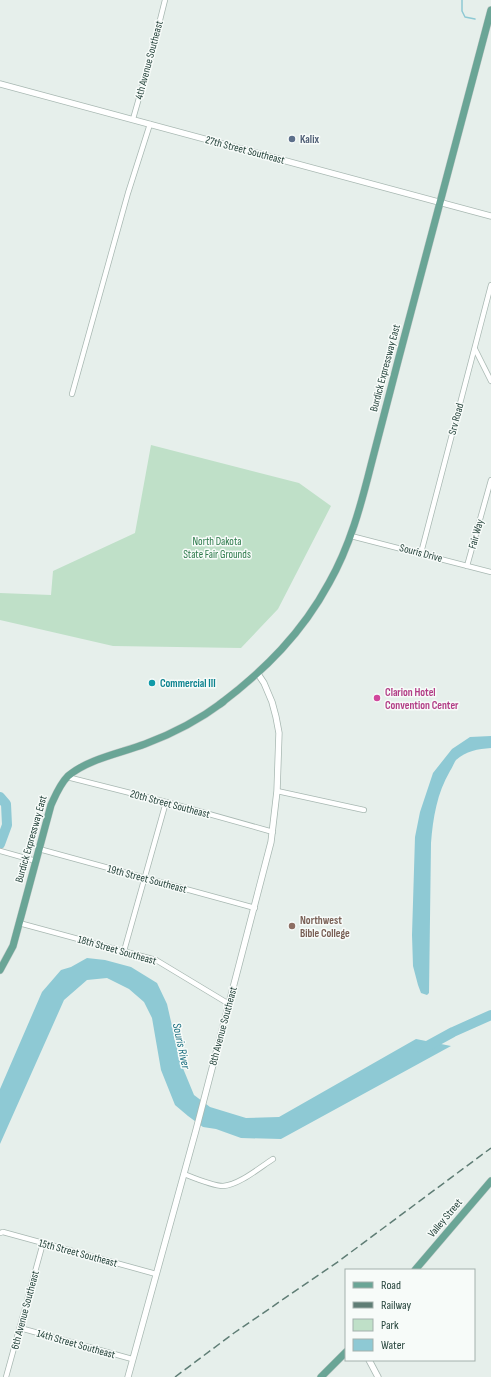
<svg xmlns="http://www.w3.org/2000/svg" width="491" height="1377" font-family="'Sofia Sans Condensed',sans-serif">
	<rect width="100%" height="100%" fill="#e6efeb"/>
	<polygon fill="#bfe0c8" points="151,445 299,483 331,506 278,609 241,648 113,646 0,620 0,593 51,595 53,571 135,533"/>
	<g fill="#8ec9d4">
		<path d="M491 736V748C478 749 466 751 456 760 454 763 452 768 450 771 437 793 433 818 431 843L429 993 427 995 421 993 418 985 413 966 412 935 415 837 420 812 433 773 452 749 470 737Z"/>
		<polygon points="87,958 105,960 131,967 157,983 167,1004 180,1061 194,1095 210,1107 246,1118 279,1117 416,1039 451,1046 281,1139 241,1138 216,1129 203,1127 188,1116 175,1105 161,1070 152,1018 144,1002 129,989 107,978 87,980 64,1000 0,1144 0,1089 42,992 61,970 71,967"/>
	</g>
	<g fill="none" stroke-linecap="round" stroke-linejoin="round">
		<polyline stroke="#8ec9d4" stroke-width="1.5" points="462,0 462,11 465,17 475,19"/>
		<g stroke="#8ec9d4" stroke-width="10">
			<polyline points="0,797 6,804 7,825 0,844"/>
			<polyline points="422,1049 453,1032 491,1015"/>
		</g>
		<g stroke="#a8b8b2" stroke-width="6">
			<g id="minor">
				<polyline points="133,119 151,56 165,0"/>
				<polyline points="475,349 491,381"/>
				<polyline points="72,394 128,193 150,124"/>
				<polyline points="351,536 491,572"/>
				<polyline points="421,553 491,285"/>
				<polyline points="467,566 491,480"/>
				<polyline points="67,777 166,802 273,832"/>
				<polyline points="277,791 364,810"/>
				<polyline points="39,849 255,908"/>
				<polyline points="0,851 36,861"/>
				<polyline points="19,923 156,960 229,1004"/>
				<polyline points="124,951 166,802"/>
				<path d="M184 1174C194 1178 213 1186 223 1186 239 1185 259 1168 273 1159"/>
				<polyline points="0,1233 3,1232 156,1274"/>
				<polyline points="20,1328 132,1359"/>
				<polyline points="6,1377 43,1243"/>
			</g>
		</g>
		<g stroke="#a8b8b2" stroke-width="7">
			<g id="tertiary">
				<polyline points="0,84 491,216"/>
				<polyline points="369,1360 378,1377"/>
				<polyline points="128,1377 196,1130 271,842 277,791 279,733 276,717 272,702 264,683 258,674"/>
			</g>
		</g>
		<g stroke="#c2cac8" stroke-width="8">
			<g id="primary">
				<path d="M220 704C265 670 302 633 329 583 350 546 361 505 371 465 380 430 389 396 398 361 429 244 460 127 491 10"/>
				<path d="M0 970 13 946 51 805C56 794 60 784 68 776 88 759 121 753 145 744 172 734 199 720 223 702"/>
				<polyline points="415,1270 491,1181"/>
				<polyline points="321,1377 346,1352"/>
			</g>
		</g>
		<use href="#minor" stroke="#fff" stroke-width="4.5"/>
		<use href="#tertiary" stroke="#fff" stroke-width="5.5"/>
		<use href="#primary" stroke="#6aa596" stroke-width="7"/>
		<polyline stroke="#5f7d75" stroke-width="1.5" stroke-dasharray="8 4" stroke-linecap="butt" points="175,1377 234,1333 339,1261 491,1148"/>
	</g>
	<circle fill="#5c6f8a" stroke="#f7fbf9" stroke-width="1.5" cx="292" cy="139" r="4"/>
	<circle fill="#0f9aa8" stroke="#f7fbf9" stroke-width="1.5" cx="152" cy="683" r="4"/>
	<circle fill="#d1479c" stroke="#f7fbf9" stroke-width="1.5" cx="377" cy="698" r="4"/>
	<circle fill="#8d6e63" stroke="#f7fbf9" stroke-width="1.5" cx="292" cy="926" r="4"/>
	<g text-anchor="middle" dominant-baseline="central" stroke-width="3" stroke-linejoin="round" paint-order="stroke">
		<g font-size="11" fill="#24423a" stroke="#f7fbf9">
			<text transform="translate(149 60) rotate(-75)">4th Avenue Southeast</text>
			<text transform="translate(245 150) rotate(15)">27th Street Southeast</text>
			<text transform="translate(385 368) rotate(-75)">Burdick Expressway East</text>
			<text transform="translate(456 419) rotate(-75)">Srv Road</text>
			<text transform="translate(476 534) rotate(-74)">Fair Way</text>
			<text transform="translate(421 553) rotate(15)">Souris Drive</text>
			<text transform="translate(170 804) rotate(15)">20th Street Southeast</text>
			<text transform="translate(31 839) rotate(-74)">Burdick Expressway East</text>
			<text transform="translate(147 879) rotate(15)">19th Street Southeast</text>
			<text transform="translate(117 950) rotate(16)">18th Street Southeast</text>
			<text transform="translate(223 1026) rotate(-75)">8th Avenue Southeast</text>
			<text transform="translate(445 1218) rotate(-50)">Valley Street</text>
			<text transform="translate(78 1253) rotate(15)">15th Street Southeast</text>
			<text transform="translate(25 1310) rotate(-75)">6th Avenue Southeast</text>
			<text transform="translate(76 1344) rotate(16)">14th Street Southeast</text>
		</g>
		<g font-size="11" font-weight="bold" fill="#4e5e75" stroke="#f7fbf9" text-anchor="start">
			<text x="300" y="139">Kalix</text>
		</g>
		<g font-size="11" fill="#2d7a4b" stroke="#f7fbf9">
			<text x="217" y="541">North Dakota<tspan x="217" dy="13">State Fair Grounds</tspan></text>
		</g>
		<g font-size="11" font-weight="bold" fill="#0d838f" stroke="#f7fbf9" text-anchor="start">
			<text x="160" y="683">Commercial III</text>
		</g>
		<g font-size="11" font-weight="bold" fill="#b23c85" stroke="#f7fbf9" text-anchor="start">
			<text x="385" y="692">Clarion Hotel<tspan x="385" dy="13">Convention Center</tspan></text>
		</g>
		<g font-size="11" font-weight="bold" fill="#785e54" stroke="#f7fbf9" text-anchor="start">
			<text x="300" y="920">Northwest<tspan x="300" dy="13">Bible College</tspan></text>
		</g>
		<g font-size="12" font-style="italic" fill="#1c6f80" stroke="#f7fbf9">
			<text transform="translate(181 1046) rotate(78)">Souris River</text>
		</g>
	</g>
	<rect x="345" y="1269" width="130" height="92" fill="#f7fbf9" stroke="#a3b1ad"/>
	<rect x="353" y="1282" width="20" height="6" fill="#6aa596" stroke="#a3b1ad"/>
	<text x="381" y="1289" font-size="12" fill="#24423a">Road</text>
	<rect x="353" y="1302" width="20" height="6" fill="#5f7d75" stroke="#a3b1ad"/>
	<text x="381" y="1309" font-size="12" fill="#24423a">Railway</text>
	<rect x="353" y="1319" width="20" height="12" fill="#bfe0c8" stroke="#a3b1ad"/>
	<text x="381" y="1329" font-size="12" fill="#24423a">Park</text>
	<rect x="353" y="1339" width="20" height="12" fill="#8ec9d4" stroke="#a3b1ad"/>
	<text x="381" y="1349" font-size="12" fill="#24423a">Water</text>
</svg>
